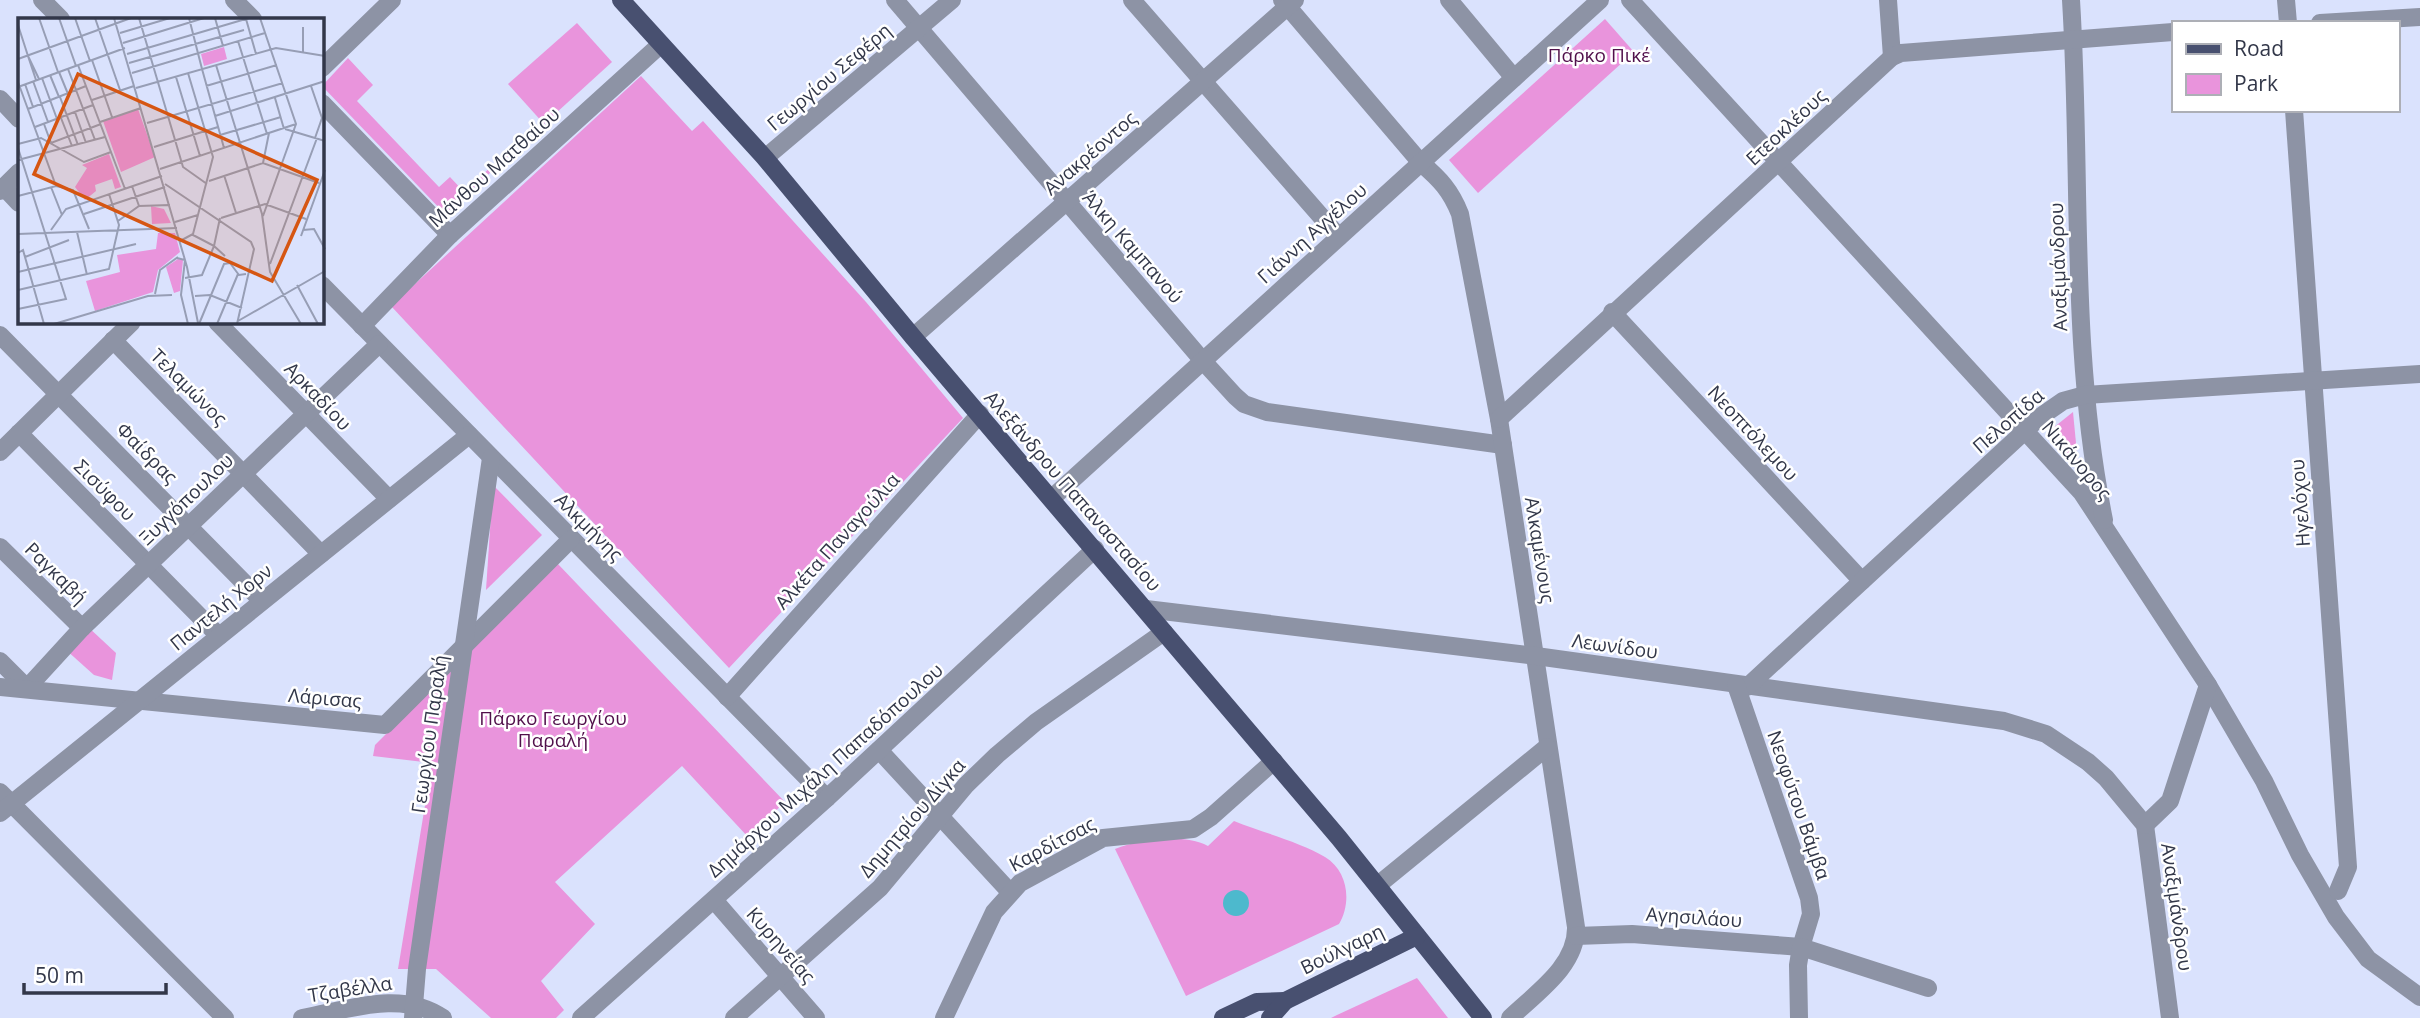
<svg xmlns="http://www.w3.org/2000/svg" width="2420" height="1018" font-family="'Open Sans',sans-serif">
	<rect width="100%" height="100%" fill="#dae2fd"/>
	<g fill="#e994dc">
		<polygon points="1605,19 1634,52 1478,193 1449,160"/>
		<polygon points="577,23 612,62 544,124 508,84"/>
		<polygon points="348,58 373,85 357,101 439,187 450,177 464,192 510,149 513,152 445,214 322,86"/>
		<polygon points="641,76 692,131 703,121 866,302 963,418 729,668 391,306"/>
		<polygon points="2073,412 2078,464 2048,432"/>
		<polygon points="493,485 542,535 486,590"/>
		<polygon points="557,563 785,802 748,837 682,766 555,882 595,924 541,981 564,1010 556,1018 491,1018 436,969 398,969 432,763 373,756 375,745"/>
		<polygon points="87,626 116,653 112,680 94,675 65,649"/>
		<path d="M1234 821C1261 832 1300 842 1325 857 1348 871 1352 902 1339 924L1186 996 1115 849C1141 839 1183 833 1208 846Z"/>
		<polygon points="1417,978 1448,1018 1331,1018 1337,1015"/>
	</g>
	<circle fill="#4db9cd" cx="1236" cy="903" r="13"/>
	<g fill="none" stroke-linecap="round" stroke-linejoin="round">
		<g stroke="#8d93a5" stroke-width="18">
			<polyline points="42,0 61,19"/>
			<polyline points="234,0 253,19"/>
			<polyline points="895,0 1203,361 1235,396 1244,404 1267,412 1503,445"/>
			<polyline points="1132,0 1339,237"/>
			<path d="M1282 0 1421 163C1440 179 1451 191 1460 214L1499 419 1576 927C1577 966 1536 993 1510 1018"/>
			<polyline points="1449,0 1514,78"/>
			<polyline points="1630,0 2082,493 2208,685 2264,781 2300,855 2336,917 2368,959 2420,997"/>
			<polyline points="1888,0 1892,57"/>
			<path d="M2071 0C2082 174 2069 348 2104 520"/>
			<polyline points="2286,0 2288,23"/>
			<polyline points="2320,23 2420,17"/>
			<polyline points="322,68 392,0"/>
			<polyline points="0,99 19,119"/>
			<polyline points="322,103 450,235"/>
			<polyline points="2294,110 2348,867 2338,891"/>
			<polyline points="765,158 952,0"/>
			<polyline points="4,187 19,203"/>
			<polyline points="0,191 19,172"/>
			<polyline points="322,285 827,798"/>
			<polyline points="1612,312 1862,581"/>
			<polyline points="217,322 389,499"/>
			<polyline points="362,326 450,235 660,45"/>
			<polyline points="0,335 262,601"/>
			<polyline points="913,337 1295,0"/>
			<polyline points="113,340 321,554"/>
			<polyline points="1499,419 1892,57 1901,53 2173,32"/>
			<polyline points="19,433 219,636"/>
			<polyline points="0,452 132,322"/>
			<polyline points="1052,498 1600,0"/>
			<polyline points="0,547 82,628"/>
			<polyline points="1146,609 1536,656 2004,721 2046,734 2088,762 2106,778 2145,825 2170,1018"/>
			<polyline points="0,661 27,688 82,628 379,344"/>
			<polyline points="0,687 385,725 571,539"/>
			<polyline points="1747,687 2040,417 2063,401 2085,395 2420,374"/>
			<polyline points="727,697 980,414"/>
			<polyline points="879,750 1009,891"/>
			<polyline points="0,792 225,1018"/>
			<polyline points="0,813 469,435"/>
			<polyline points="2145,825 2170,801 2208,685"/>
			<polyline points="1378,885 1547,747"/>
			<polyline points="714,900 816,1018"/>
			<polyline points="1576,936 1632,934 1801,947 1811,914 1809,898 1736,685"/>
			<path d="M302 1018C348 1010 401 989 443 1018"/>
			<polyline points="413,1018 417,969 491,458"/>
			<polyline points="581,1018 827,798 1095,549"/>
			<polyline points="734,1018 880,888 966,785 997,755 1036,722 1164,632"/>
			<polyline points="944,1018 994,912 1020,883 1103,838 1193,829 1211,817 1274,761"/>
			<polyline points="1799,1018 1798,965 1801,947 1928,988"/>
		</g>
		<g stroke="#485070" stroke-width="18">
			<polyline points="621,0 765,158 913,337 1339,838 1483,1018"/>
			<polyline points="1223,1018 1257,1002 1285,1001"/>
			<polyline points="1270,1018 1285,1001 1417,936"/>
		</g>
	</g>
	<g text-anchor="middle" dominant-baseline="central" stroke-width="5" stroke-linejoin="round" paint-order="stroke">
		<g font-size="19" fill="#51104b" stroke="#fff">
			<text x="1599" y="55">Πάρκο Πικέ</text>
			<text x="553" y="718">Πάρκο Γεωργίου<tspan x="553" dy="22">Παραλή</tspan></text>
		</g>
		<g font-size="19" fill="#323749" stroke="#fff">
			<text transform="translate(829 77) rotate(-40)">Γεωργίου Σεφέρη</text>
			<text transform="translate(1786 127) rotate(-43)">Ετεοκλέους</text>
			<text transform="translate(1090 153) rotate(-41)">Ανακρέοντος</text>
			<text transform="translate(494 167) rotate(-42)">Μάνθου Ματθαίου</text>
			<text transform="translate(1312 233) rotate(-42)">Γιάννη Αγγέλου</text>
			<text transform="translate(1133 247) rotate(49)">Άλκη Καμπανού</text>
			<text transform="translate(2058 267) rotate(-92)">Αναξιμάνδρου</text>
			<text transform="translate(189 387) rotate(45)">Τελαμώνος</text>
			<text transform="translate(318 396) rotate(46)">Αρκαδίου</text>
			<text transform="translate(2008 421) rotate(-41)">Πελοπίδα</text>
			<text transform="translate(1753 433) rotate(47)">Νεοπτόλεμου</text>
			<text transform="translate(147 453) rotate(45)">Φαίδρας</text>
			<text transform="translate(2077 460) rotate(50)">Νικάνορος</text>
			<text transform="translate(105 490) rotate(45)">Σισύφου</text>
			<text transform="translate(1073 491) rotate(49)">Αλεξάνδρου Παπαναστασίου</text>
			<text transform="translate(186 499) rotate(-44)">Ξυγγόπουλου</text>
			<text transform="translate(2300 503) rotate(-94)">Ηγελόχου</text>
			<text transform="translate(589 527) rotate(45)">Αλκμήνης</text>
			<text transform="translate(837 541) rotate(-48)">Αλκέτα Παναγούλια</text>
			<text transform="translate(1540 550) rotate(81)">Αλκαμένους</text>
			<text transform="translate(56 573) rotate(45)">Ραγκαβή</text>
			<text transform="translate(221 607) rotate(-39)">Παντελή Χορν</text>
			<text transform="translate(1615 646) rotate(8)">Λεωνίδου</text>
			<text transform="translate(325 698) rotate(5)">Λάρισας</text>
			<text transform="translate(429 734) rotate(-82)">Γεωργίου Παραλή</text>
			<text transform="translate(825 770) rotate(-42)">Δημάρχου Μιχάλη Παπαδόπουλου</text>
			<text transform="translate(1799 805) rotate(71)">Νεοφύτου Βάμβα</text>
			<text transform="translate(912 818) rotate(-49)">Δημητρίου Δίγκα</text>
			<text transform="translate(1052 844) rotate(-28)">Καρδίτσας</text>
			<text transform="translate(2177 907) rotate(82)">Αναξιμάνδρου</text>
			<text transform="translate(1694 917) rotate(4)">Αγησιλάου</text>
			<text transform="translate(781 945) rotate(49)">Κυρηνείας</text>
			<text transform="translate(1342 949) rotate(-26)">Βούλγαρη</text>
			<text transform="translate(350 989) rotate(-9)">Τζαβέλλα</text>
		</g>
	</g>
	<g transform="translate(18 18)">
		<rect width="306" height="306" fill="#dae2fd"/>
		<path d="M206 29 209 41 186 48 183 36ZM120 91 137 139 103 154 85 103ZM91 136 103 169 97 171 94 161 77 167 78 173 67 182 57 169 69 150 64 147ZM133 188 146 191 153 205 134 206ZM140 215H157L162 234 140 252 135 274 77 293 68 263 102 254 99 237 138 231ZM160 241 165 242 162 273 156 275 148 249Z" fill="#e994dc"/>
		<path fill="none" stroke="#979eb5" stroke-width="2" d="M21 0 40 54M41 0 58 48M57 0 72 43M77 0 102 72M96 0 167 242 163 277 170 306M121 0 165 149 189 166M171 0 184 51M197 0 205 28M242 0 278 106 245 198M228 1 238 36M0 7 10 38M102 15 152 0M220 23 249 116M105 25 186 0M285 34V9M109 36 231 0M0 41 113 0M74 42 94 99M111 45 226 12M60 47 107 171M198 47 244 196 252 254 283 306M50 51 77 122M184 51 206 130M41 54 50 76M114 55 247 15M32 57 41 79M158 59 182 138M24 60 39 101M18 62 10 38 21 61M15 63 30 104M0 64 38 168M7 66 15 89M188 68 259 47M293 68 304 100 297 120M0 69 107 30M118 70 258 30 307 38M42 79 60 127M257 80 266 111M74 82 116 68M10 91 68 68M57 94 68 125M197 98 307 63M43 100 54 128M82 104 123 90M129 105 265 65M26 106 33 125 83 106M17 109 75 87M267 111 307 123M202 117 263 99M0 126 23 120 66 144 93 134M136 129 200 109M0 130 48 281 0 291M0 142 87 119M245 145 251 115M142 151 278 106M206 157 218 195M191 163 245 145 301 165M147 166 233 224 236 231 219 306M114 168 121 188M33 169 44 197M0 178 38 168 55 172 71 211M66 196 147 169M203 200 247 186 288 201M100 203 121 188 152 187M157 204 180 197M33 212 48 191 144 158M285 212 296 211 307 231M59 214 69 257M0 216 159 210M175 217 196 228 202 200M283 218 307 152M162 223 175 216 195 139 170 55M0 235 5 232 26 306M7 239 51 222M159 240 167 242 169 249 180 305M252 246 299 120M0 254 118 226M167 260 184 257 196 228 207 238M279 267 300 306M0 272 91 251 101 207 91 176M137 276 142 252 160 239M177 278 192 277 224 290M220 303 307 253M36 306 130 278 154 277M181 306 206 246 212 245 221 257 228 256M199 306 220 256"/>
		<path fill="#d65612" fill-opacity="0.15" stroke="#d65612" stroke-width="3.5" d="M60 56 299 162 254 263 16 156Z"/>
		<rect width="306" height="306" fill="none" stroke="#323749" stroke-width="3.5"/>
	</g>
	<rect x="2172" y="21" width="228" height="91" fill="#ffffff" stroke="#adafb6" stroke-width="2"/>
	<rect x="2186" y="44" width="35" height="10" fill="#485070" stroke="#adafb6" stroke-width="2"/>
	<text x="2234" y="56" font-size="21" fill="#323749">Road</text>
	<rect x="2186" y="74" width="35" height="21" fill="#e994dc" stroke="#adafb6" stroke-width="2"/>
	<text x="2234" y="91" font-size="21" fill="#323749">Park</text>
	<path d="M24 983v10h142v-10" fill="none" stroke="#323749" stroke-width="3.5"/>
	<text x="35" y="983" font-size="21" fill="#323749" stroke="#ffffff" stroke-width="5" paint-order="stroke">50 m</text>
</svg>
